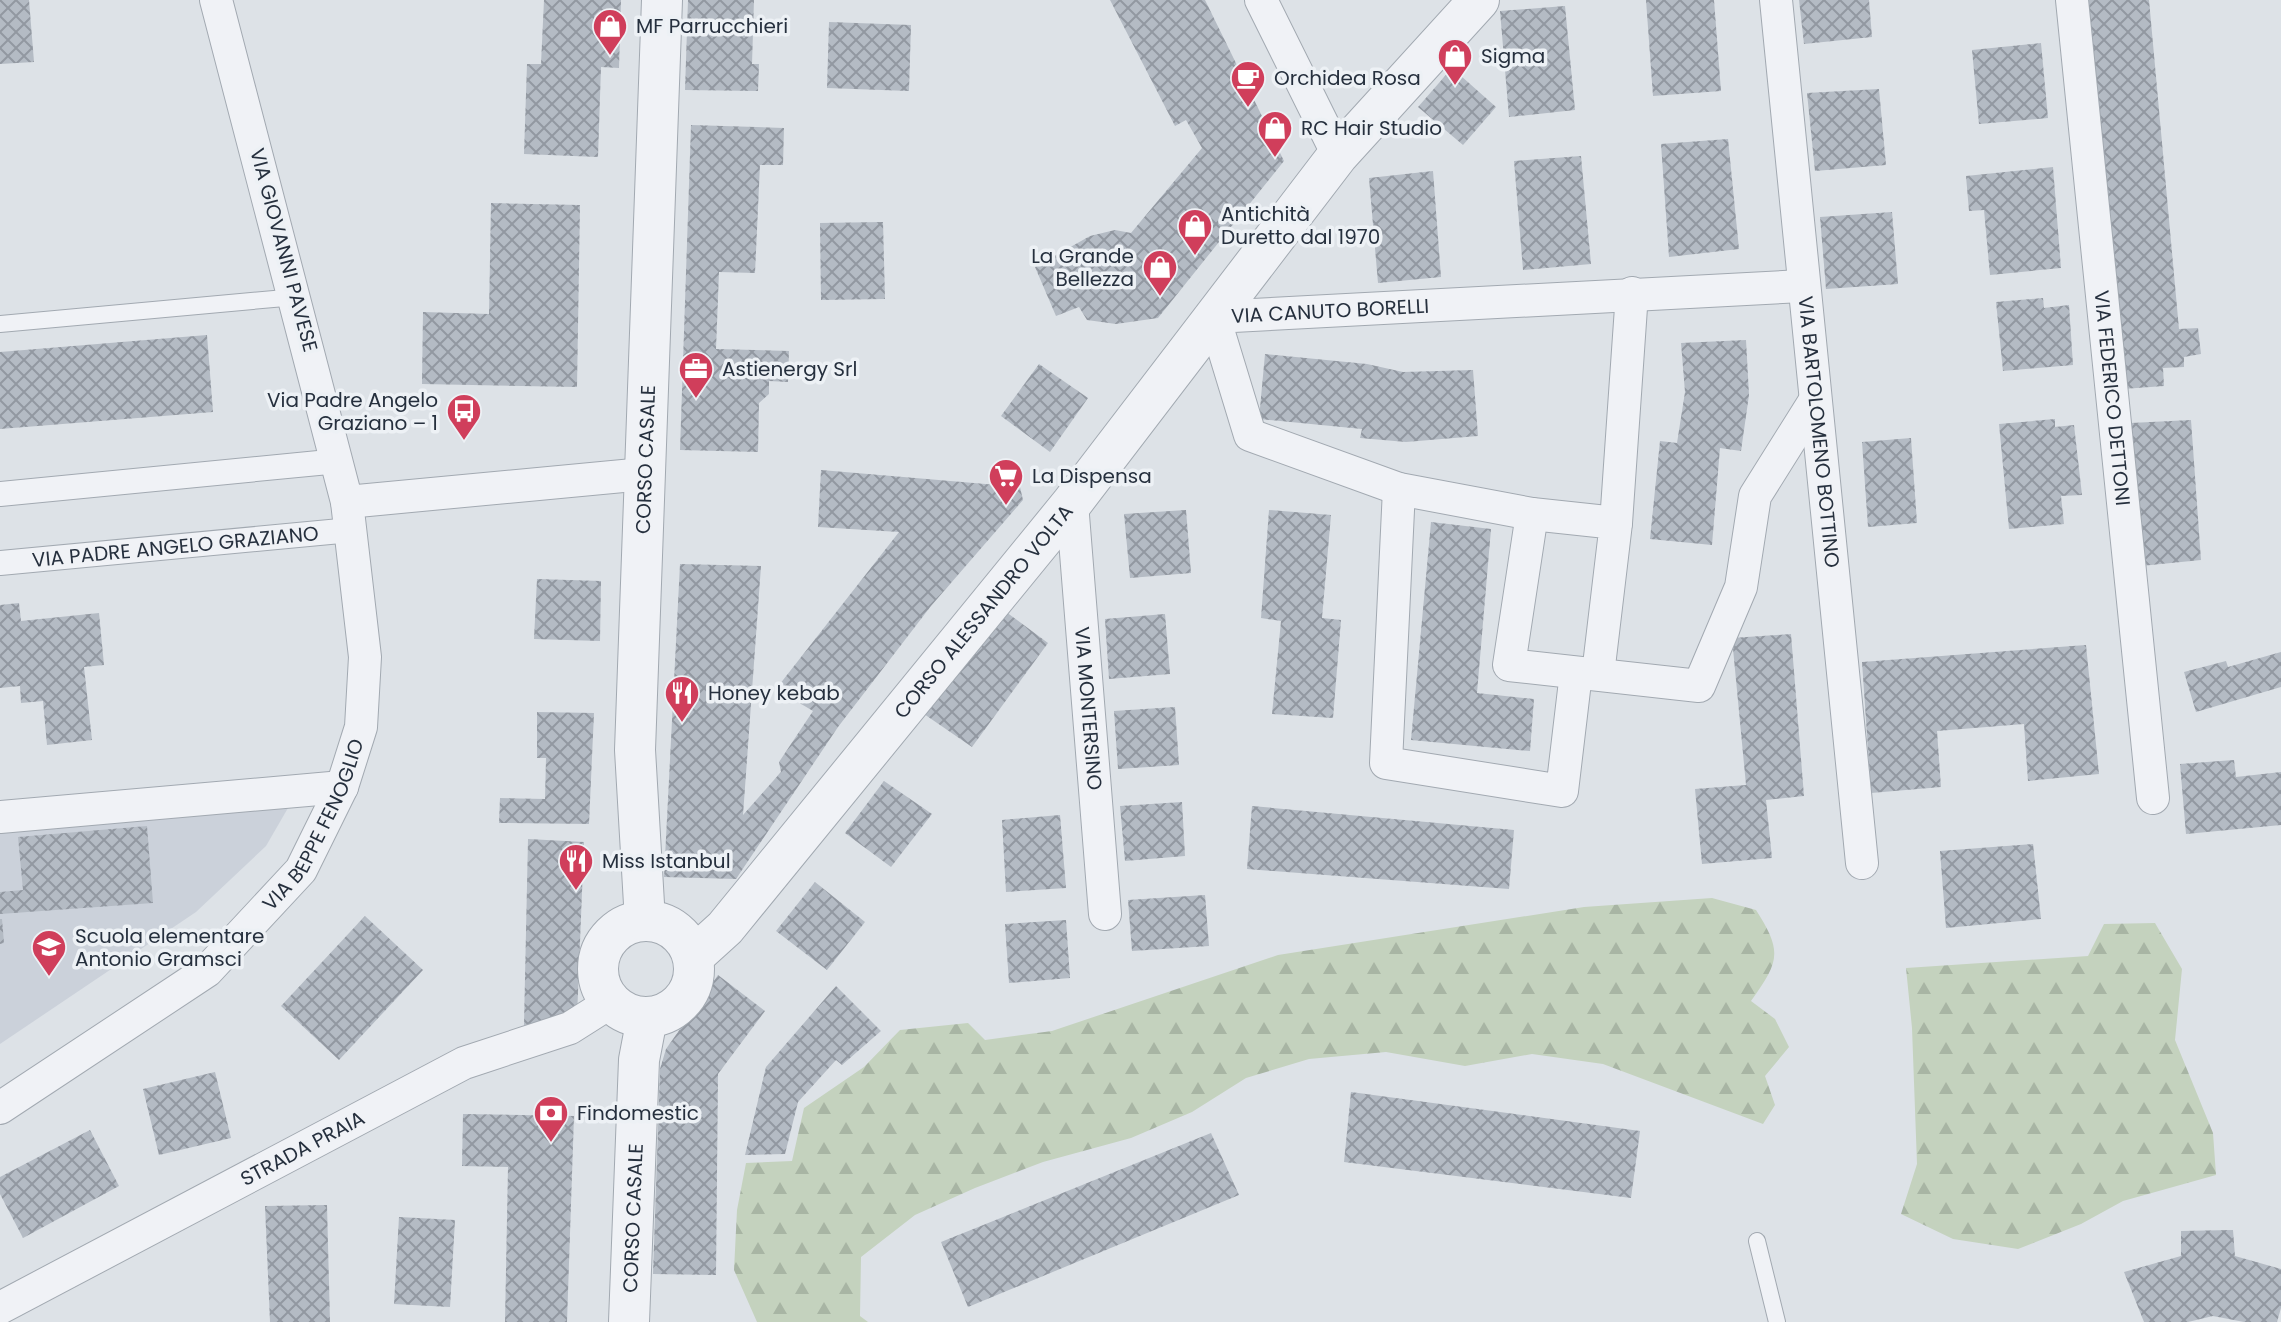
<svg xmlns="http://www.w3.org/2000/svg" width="2281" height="1322" font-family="Poppins,sans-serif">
	<defs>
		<pattern id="forest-firs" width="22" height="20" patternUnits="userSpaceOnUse" patternTransform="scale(2)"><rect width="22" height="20" fill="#c4d2be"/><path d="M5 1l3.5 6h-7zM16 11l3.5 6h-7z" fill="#a8b5a4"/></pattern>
		<pattern id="building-cross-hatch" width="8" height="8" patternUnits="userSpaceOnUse" patternTransform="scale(2)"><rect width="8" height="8" fill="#b4bbc4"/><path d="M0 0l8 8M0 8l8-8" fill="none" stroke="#9298a1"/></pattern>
	</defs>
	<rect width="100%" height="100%" fill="#dde2e7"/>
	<polygon fill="#cbd1da" points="288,808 266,846 196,912 0,1044 0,833"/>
	<g fill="url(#forest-firs)">
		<path d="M1712 898 1756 910C1783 952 1779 962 1751 1001L1775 1019 1789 1047 1765 1076 1775 1105 1763 1124 1603 1064 1532 1054 1465 1066 1386 1052 1309 1059 1246 1078 1192 1112 1131 1138 1043 1162 975 1188 915 1215 861 1257 860 1316 868 1322H757L734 1270 737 1210 746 1163 792 1161 804 1108 864 1067 900 1030 968 1023 985 1040 1052 1031 1278 955 1584 907Z"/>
		<polygon points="2155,923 2182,969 2175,1040 2213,1133 2216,1175 2123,1201 2081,1224 2018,1249 1953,1239 1901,1214 1917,1164 1912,1028 1906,968 2088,956 2104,924"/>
	</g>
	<g fill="url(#building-cross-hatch)">
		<polygon points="0,0 29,0 34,62 0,64"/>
		<polygon points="544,0 621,0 619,68 601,67 598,157 524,154 527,64 541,64"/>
		<polygon points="688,0 754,0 752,64 759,64 758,91 685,90"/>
		<polygon points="1110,0 1205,0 1284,161 1158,318 1116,324 1087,320 1079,307 1056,316 1035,267 1090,236 1115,230 1131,233 1202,148 1186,120 1175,126"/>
		<polygon points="1646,0 1714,0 1721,91 1653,96"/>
		<polygon points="1799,0 1869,0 1872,37 1804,44"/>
		<polygon points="2086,0 2149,0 2179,329 2198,328 2201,354 2184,357 2184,367 2163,368 2164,386 2123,389"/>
		<polygon points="1565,6 1575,110 1509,117 1500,11"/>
		<polygon points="829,22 911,25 909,91 827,88"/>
		<polygon points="2041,43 2048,118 1979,124 1972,50"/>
		<polygon points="1452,68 1496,107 1463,145 1418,107"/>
		<polygon points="1879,89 1886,165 1815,171 1807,93"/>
		<polygon points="691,125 784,128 783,165 760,165 755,273 719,272 716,349 789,351 788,382 769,381 769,394 759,403 758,452 680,450"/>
		<polygon points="1728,139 1739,249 1669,257 1661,144"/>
		<polygon points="1581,156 1591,264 1523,270 1514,161"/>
		<polygon points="2053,167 2061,268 1990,275 1984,210 1969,211 1966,176"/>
		<polygon points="1433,171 1441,277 1378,283 1369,178"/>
		<polygon points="491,203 580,205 577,387 422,384 423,312 489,314"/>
		<polygon points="1892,212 1898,284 1826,289 1820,217"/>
		<polygon points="883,222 885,299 821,300 820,223"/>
		<polygon points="2043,298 2044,308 2069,305 2073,365 2003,371 1996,302"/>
		<polygon points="207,335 213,412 0,429 0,352"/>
		<polygon points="1746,340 1749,395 1741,451 1720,448 1712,545 1650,539 1660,441 1677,443 1685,392 1681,343"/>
		<polygon points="1265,354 1367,364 1403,372 1473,370 1478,436 1406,442 1360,438 1362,429 1259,419"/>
		<polygon points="1039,364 1088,398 1050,452 1001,416"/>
		<polygon points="2055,419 2055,427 2074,425 2082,495 2061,496 2064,524 2009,529 1999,424"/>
		<polygon points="2191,420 2201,560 2141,566 2131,423"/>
		<polygon points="1911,438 1917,523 1868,527 1862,442"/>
		<polygon points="821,470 1020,487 1023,500 931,606 838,727 736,879 664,877 680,564 761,566 743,815 781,772 779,762 813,711 776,689 899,532 818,527"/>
		<polygon points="1186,510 1191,573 1130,578 1124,514"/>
		<polygon points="1269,510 1331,515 1322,618 1341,620 1333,718 1272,714 1281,621 1261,618"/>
		<polygon points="1431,522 1491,529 1477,693 1534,699 1530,751 1411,740"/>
		<polygon points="537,579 601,581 600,641 534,639"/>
		<polygon points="19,603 21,621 99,613 104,665 84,667 92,740 47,745 43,701 21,703 20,686 0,688 0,605"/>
		<polygon points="1002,609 1048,643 972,747 924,714"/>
		<polygon points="1165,614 1170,674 1109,679 1105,619"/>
		<polygon points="1791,634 1804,796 1766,800 1772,858 1702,864 1695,789 1746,785 1732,638"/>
		<polygon points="2086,645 2099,774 2028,781 2024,724 1937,731 1941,787 1871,793 1862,662"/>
		<polygon points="2281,652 2281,687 2196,712 2184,672 2226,661 2228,667"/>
		<polygon points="1175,707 1179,765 1118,769 1114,711"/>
		<polygon points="537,712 594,713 589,824 499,823 500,798 545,799 546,758 537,758"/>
		<polygon points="2234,760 2236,777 2281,772 2281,825 2186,834 2180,764"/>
		<polygon points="884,781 932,814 891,867 845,833"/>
		<polygon points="1182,802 1185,856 1125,861 1120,806"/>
		<polygon points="1252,806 1514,830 1509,889 1247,869"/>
		<polygon points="1060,815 1066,888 1006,892 1002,820"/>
		<polygon points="147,826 153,903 0,914 0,892 23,890 18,837"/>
		<polygon points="528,839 584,842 577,1017 524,1025"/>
		<polygon points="2033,844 2041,919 1946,928 1940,851"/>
		<polygon points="815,882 865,922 827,970 776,931"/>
		<polygon points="1205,895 1209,946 1132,951 1128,900"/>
		<polygon points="365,916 423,970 339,1060 281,1006"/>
		<polygon points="0,919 2,919 4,943 0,944"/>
		<polygon points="1066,920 1070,978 1009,983 1005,924"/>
		<polygon points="718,975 765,1011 718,1074 716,1275 653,1274 660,1069 666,1049"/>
		<polygon points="836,986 881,1031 842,1065 836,1060 798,1102 785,1154 745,1155 766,1067"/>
		<polygon points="215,1072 231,1138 159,1155 143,1089"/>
		<polygon points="1351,1092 1640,1131 1631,1198 1344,1162"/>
		<polygon points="463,1114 574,1116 567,1322 505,1322 508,1167 462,1166"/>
		<polygon points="90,1130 119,1186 23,1238 0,1194 0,1177"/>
		<polygon points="1211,1133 1239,1195 968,1307 941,1242"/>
		<polygon points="327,1205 330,1322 270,1322 265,1206"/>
		<polygon points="399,1217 455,1220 450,1307 394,1304"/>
		<polygon points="2233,1230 2235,1256 2281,1269 2281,1308 2277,1322 2244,1322 2213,1316 2188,1322 2144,1322 2124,1272 2181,1256 2181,1231"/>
	</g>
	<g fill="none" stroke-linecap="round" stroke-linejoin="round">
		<g stroke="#a2a9b1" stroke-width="18">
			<g id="service">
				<polyline points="0,324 296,297"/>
				<polyline points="1757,1241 1777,1322"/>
			</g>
		</g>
		<g stroke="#a2a9b1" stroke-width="26">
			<g id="pedestrian">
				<polyline points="0,494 339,461"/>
				<path id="s1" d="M0 563 351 530"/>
			</g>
		</g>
		<g stroke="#a2a9b1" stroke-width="34">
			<g id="minor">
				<polyline points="1261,0 1338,155"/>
				<path id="s2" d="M1776 0 1862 863"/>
				<path id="s3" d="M2072 0 2153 798"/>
				<polyline points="1399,489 1386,763 1562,791 1576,673"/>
				<polyline points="347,502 644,474"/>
				<path id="s4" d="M1072 503 1105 914"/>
				<polyline points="1532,514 1509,665 1699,686 1741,587 1755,496 1814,402"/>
				<polyline points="1616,523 1632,293"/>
				<path id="s5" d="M1598 674 1616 523 1532 514 1399 489 1250 435 1214 317 1802 286"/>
				<polyline points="0,817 342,787"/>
				<path id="s6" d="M0 1108 207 971 301 870 342 787 361 727 365 657 347 502 216 0"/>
				<path id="s7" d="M0 1308 464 1063 570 1028 611 1002"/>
			</g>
		</g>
		<g stroke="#a2a9b1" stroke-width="42">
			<g id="tertiary">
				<circle cx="646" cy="969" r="48"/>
				<path id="s8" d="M645 921 635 750 662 0"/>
				<path id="s9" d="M693 957 725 928 1072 503 1338 155 1479 0"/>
				<path id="s10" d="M629 1322 639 1060 647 1018"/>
			</g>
		</g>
		<use href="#service" stroke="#f0f2f6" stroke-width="16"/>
		<use href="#pedestrian" stroke="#f0f2f6" stroke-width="24"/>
		<use href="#minor" stroke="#f0f2f6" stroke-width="32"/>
		<use href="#tertiary" stroke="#f0f2f6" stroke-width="40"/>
	</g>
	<defs>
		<g id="shop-pin" transform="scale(1.8)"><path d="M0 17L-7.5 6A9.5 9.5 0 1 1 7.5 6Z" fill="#d03e5b" stroke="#edf1f5"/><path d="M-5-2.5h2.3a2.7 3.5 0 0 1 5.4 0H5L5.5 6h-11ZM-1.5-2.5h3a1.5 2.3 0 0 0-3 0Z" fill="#fff"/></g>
		<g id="cafe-pin" transform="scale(1.8)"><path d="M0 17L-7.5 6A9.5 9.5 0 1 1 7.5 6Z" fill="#d03e5b" stroke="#edf1f5"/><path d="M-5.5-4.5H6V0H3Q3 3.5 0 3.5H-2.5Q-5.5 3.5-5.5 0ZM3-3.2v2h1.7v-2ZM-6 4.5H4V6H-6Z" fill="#fff"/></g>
		<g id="office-pin" transform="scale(1.8)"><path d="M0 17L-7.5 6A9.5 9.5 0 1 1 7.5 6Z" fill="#d03e5b" stroke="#edf1f5"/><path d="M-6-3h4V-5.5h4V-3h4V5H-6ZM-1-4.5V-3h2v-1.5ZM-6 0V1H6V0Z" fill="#fff"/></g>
		<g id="bus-pin" transform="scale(1.8)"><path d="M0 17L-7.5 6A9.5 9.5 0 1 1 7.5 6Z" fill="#d03e5b" stroke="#edf1f5"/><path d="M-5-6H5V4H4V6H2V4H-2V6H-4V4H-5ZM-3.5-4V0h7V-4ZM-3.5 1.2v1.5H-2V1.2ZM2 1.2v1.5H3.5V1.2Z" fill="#fff"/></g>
		<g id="supermarket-pin" transform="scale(1.8)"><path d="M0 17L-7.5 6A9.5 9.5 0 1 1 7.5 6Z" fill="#d03e5b" stroke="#edf1f5"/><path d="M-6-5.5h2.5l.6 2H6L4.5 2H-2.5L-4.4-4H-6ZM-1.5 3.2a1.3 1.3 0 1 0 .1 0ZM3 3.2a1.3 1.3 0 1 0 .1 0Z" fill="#fff"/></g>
		<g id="restaurant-pin" transform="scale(1.8)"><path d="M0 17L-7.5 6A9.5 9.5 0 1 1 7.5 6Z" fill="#d03e5b" stroke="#edf1f5"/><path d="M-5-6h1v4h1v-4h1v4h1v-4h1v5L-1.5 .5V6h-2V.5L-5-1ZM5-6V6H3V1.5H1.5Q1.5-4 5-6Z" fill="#fff"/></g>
		<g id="school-pin" transform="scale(1.8)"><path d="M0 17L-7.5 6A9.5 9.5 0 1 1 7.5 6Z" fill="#d03e5b" stroke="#edf1f5"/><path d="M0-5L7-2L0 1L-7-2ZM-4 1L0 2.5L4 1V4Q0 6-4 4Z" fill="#fff"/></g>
		<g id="bank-pin" transform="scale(1.8)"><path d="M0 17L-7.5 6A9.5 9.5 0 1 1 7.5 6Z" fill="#d03e5b" stroke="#edf1f5"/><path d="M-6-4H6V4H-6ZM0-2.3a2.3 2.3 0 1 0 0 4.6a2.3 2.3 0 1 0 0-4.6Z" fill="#fff"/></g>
	</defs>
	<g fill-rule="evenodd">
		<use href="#shop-pin" x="610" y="26"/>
		<use href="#shop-pin" x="1455" y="56"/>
		<use href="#cafe-pin" x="1248" y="78"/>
		<use href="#shop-pin" x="1275" y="128"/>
		<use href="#shop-pin" x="1195" y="226"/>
		<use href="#shop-pin" x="1160" y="267"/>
		<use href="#office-pin" x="696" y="369"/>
		<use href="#bus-pin" x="464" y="411"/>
		<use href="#supermarket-pin" x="1006" y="476"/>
		<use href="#restaurant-pin" x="682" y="693"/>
		<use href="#restaurant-pin" x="576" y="861"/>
		<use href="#school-pin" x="49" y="947"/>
		<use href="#bank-pin" x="551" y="1113"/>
	</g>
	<g text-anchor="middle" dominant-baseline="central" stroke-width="7" stroke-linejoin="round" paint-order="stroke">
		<g font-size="20" fill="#26303e" stroke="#edf1f5" text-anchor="start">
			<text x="636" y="26">MF Parrucchieri</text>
			<text x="1481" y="56">Sigma</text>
			<text x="1274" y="78">Orchidea Rosa</text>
			<text x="1301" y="128">RC Hair Studio</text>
			<text x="1221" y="214">Antichità<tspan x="1221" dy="23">Duretto dal 1970</tspan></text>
			<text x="1134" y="256" text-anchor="end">La Grande<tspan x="1134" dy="23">Bellezza</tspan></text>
			<text x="722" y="369">Astienergy Srl</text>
			<text x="438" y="400" text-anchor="end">Via Padre Angelo<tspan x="438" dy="23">Graziano – 1</tspan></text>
			<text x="1032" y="476">La Dispensa</text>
			<text x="708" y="693">Honey kebab</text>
			<text x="602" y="861">Miss Istanbul</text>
			<text x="75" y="936">Scuola elementare<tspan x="75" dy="23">Antonio Gramsci</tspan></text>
			<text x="577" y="1113">Findomestic</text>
		</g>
		<g font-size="20" fill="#26303e" stroke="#edf1f5">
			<text transform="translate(284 250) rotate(75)">VIA GIOVANNI PAVESE</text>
			<text stroke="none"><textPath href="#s5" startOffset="770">VIA CANUTO BORELLI</textPath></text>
			<text stroke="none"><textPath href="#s3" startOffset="400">VIA FEDERICO DETTONI</textPath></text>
			<text stroke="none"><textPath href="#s2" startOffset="434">VIA BARTOLOMENO BOTTINO</textPath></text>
			<text stroke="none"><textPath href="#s8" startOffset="462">CORSO CASALE</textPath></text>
			<text stroke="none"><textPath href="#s1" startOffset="176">VIA PADRE ANGELO GRAZIANO</textPath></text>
			<text stroke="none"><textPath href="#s9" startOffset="452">CORSO ALESSANDRO VOLTA</textPath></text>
			<text stroke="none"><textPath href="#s4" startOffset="206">VIA MONTERSINO</textPath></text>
			<text stroke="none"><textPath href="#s6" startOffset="432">VIA BEPPE FENOGLIO</textPath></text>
			<text stroke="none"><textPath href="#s7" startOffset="342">STRADA PRAIA</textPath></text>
			<text stroke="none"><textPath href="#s10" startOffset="104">CORSO CASALE</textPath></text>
		</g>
	</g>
</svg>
